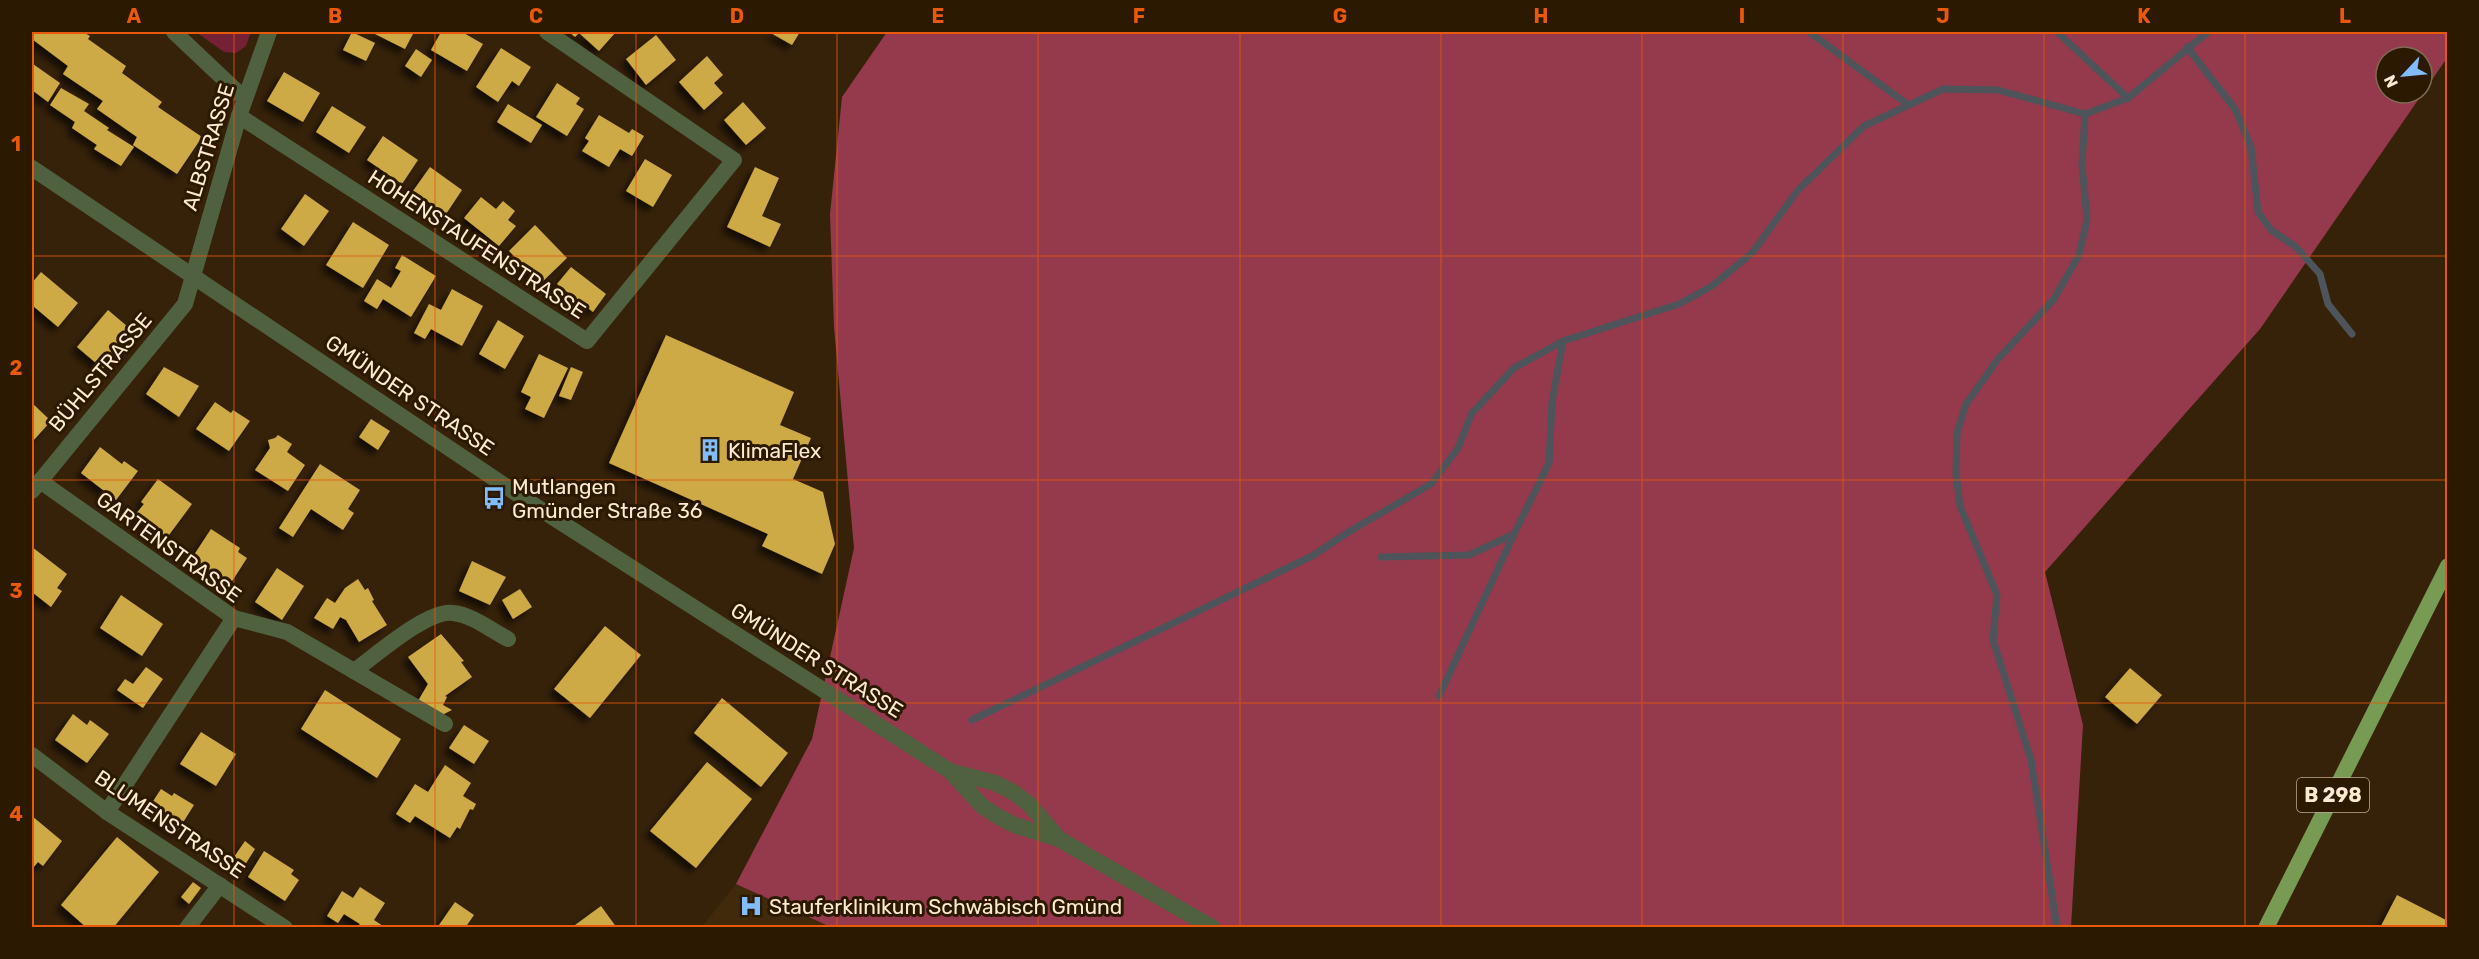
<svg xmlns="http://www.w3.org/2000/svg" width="2479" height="959" font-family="Rubik,sans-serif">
	<defs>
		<filter id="shadow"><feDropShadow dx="-5.5" dy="5.5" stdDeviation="3" flood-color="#0009"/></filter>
	</defs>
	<rect width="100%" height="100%" fill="#362209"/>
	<polygon fill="#412a0c" points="736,884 833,927 701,928"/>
	<polygon fill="#742136" points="196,32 251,32 246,46 236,53 224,52"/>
	<path fill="#95394d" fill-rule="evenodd" d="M887 32H2447V58L2260 329 2045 572 2083 725 2071 927 833 928 736 884 812 739 854 548 834 327 830 214 842 97ZM2386 57H2422V93H2386Z"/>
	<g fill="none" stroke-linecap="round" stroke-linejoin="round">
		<g stroke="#4d545a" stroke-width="7">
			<polyline points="1809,32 1907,104"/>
			<polyline points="2057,32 2128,98"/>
			<polyline points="2187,47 2235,109 2251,147 2258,212 2271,230 2296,247 2320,274 2328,304 2352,334"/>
			<polyline points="1381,557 1469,555 1514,534"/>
			<polyline points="1439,696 1514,534 1549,463 1552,402 1563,341"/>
			<polyline points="972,720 1312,556 1350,531 1431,484 1458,448 1472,413 1514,368 1563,341 1679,304 1712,286 1752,253 1798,190 1864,126 1943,89 1998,90 2085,114 2128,98 2208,32"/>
			<polyline points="2057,928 2031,760 1993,640 1997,595 1960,506 1956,474 1957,433 1966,404 1998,359 2054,299 2079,255 2087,219 2082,165 2085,114"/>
		</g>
	</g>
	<g fill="#cdaa44" filter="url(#shadow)">
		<polygon points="32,32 83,32 90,36 88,39 126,66 122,73 162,102 158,107 202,137 177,174 133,145 137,137 97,109 103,101 63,74 68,66 32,39"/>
		<polygon points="352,32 375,43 366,61 343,50"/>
		<polygon points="371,32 414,32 405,49"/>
		<polygon points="441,32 462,32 483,44 467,71 431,50"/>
		<polygon points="569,32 616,32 599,51 579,33 575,37"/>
		<polygon points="769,32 800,32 792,45"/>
		<polygon points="656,35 676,60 646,85 626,59"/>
		<polygon points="501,48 531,67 519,86 512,81 498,102 476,87"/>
		<polygon points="416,49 432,60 421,77 405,66"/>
		<polygon points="707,56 723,75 714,83 723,93 704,110 679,82"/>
		<polygon points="33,64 60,83 48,102 32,90"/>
		<polygon points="284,72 320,93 303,122 267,101"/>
		<polygon points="557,83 580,98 576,104 584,109 567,136 536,117"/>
		<polygon points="61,88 89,104 84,111 109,128 107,130 134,147 121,166 94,149 97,145 72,128 75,122 50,105"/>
		<polygon points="743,102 766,128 746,145 724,120"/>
		<polygon points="508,104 542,125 531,143 497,122"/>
		<polygon points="332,106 366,127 349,153 316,132"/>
		<polygon points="599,115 629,133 632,129 644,136 632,156 620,149 609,167 582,151 589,141 585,138"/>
		<polygon points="383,136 418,160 402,184 367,160"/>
		<polygon points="645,159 672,175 653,207 626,191"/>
		<polygon points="430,167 462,190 446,214 413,191"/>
		<polygon points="755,167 779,178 762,216 781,224 770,247 727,227"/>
		<polygon points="305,194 329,211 304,246 281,229"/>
		<polygon points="481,197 496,209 503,201 515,211 508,220 516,226 499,246 464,218"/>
		<polygon points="353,222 389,245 363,288 326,265"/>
		<polygon points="535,225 567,258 541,283 509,251"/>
		<polygon points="402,255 436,276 411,317 383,299 377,309 364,301 377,279 391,288 401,271 395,268"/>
		<polygon points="571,267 606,294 593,312 557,284"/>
		<polygon points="41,272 78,303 58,327 32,305 32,283"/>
		<polygon points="452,289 483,306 462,346 431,329 425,339 414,333 429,304 441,310"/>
		<polygon points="108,310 134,332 103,369 77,347"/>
		<polygon points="498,320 524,336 505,369 479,354"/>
		<polygon points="666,335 794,392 780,425 811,438 793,479 823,492 835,544 822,574 762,546 768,534 609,463"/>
		<polygon points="539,354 568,368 544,418 525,409 531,397 521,392"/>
		<polygon points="164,367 199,386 179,417 146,394"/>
		<polygon points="571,367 583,372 571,400 559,396"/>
		<polygon points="215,402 231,413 233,410 250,421 229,451 196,429"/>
		<polygon points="32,403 51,421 32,442"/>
		<polygon points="371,419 390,431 378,450 359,437"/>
		<polygon points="278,435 292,444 287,452 305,465 288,491 255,470 270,448 268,440 275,438"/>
		<polygon points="100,447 122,464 124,461 138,471 116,500 81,473"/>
		<polygon points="320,464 360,490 348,509 354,513 343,530 311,509 293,537 279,528"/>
		<polygon points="158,479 192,504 166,539 135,515 144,504 141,502"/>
		<polygon points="211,529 240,548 238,552 247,558 229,586 190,561"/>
		<polygon points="32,547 67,574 57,588 62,591 51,607 32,592"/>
		<polygon points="472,561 506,577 490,605 459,591"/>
		<polygon points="277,568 304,586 282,620 255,602"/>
		<polygon points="358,579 365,590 368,588 374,600 372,601 387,625 359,642 346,620 340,617 333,629 314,618 327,598 335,603 345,588"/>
		<polygon points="520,589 532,607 513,619 502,600"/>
		<polygon points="121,595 163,624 142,656 100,628"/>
		<polygon points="605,626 641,655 590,718 554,689"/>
		<polygon points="441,634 464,661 461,662 472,677 445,696 447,697 443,705 452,710 442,715 418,701 428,684 408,657"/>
		<polygon points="146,667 163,679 143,708 117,690 125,679 133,684"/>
		<polygon points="2130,668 2162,695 2137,724 2105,697"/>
		<polygon points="325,690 401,739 377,778 301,729"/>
		<polygon points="722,698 788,753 761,787 694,733"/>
		<polygon points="73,714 87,725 90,720 109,734 87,763 55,740"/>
		<polygon points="464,725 489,741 474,764 449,748"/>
		<polygon points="201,732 236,754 216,786 180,764"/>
		<polygon points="707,762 752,799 696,868 650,831"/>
		<polygon points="445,765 471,783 463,796 476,804 473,810 470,809 460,829 457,827 450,838 415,816 410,823 396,814 415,784 428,792"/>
		<polygon points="161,789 172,796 174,793 194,805 177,832 146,812"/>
		<polygon points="32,816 62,841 43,866 38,862 32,869"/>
		<polygon points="117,837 159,872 113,928 87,928 61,905"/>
		<polygon points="245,841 255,849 243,868 232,860"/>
		<polygon points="264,851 294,870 291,874 299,880 285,901 248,877"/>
		<polygon points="193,882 201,888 189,904 181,897"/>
		<polygon points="360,887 385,903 374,920 386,928 357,928 360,924 344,914 338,923 327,916 342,891 353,898"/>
		<polygon points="2397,895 2448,921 2448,928 2380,928"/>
		<polygon points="455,902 474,915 465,928 437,928"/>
		<polygon points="601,906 617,928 571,928"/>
	</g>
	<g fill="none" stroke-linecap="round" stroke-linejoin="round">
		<g stroke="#50613f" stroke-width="16">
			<polyline points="174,32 245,99"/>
			<polyline points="239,116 587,341 734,160 547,32"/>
			<path d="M40 481 234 618 287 632 354 671C375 656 428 609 453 613 472 615 491 630 508 639"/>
			<polyline points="32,491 185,304 239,116 269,32"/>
			<polyline points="354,671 445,724"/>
			<polyline points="32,755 107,812 285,928"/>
			<polyline points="107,812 234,618"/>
			<polyline points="187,928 220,885"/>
		</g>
		<g stroke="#50613f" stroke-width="16">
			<polyline points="32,168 529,502 950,771 982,806 999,817 1014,825 1059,839"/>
			<polyline points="950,771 995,783 1013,792 1029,804 1059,839 1213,928"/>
		</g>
		<polyline stroke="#789b53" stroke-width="16" points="2266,928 2448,566"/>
	</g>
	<path fill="none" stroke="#e8590c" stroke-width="1.5" stroke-opacity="0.55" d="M234 32V928M435 32V928M636 32V928M837 32V928M1038 32V928M1240 32V928M1441 32V928M1642 32V928M1843 32V928M2044 32V928M2245 32V928M32 256H2448M32 480H2448M32 703H2448"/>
	<defs>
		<g id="building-bare" transform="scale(1.8)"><path d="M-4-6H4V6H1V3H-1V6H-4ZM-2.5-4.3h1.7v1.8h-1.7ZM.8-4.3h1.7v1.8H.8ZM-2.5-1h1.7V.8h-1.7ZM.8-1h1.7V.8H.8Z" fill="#81bdfa" stroke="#2c1901" stroke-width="2.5" paint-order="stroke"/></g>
		<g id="bus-bare" transform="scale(1.8)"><path d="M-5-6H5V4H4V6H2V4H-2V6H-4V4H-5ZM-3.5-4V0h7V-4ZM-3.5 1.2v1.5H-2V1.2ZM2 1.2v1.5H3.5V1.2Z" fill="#81bdfa" stroke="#2c1901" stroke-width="2.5" paint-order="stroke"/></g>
		<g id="hospital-bare" transform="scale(1.8)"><path d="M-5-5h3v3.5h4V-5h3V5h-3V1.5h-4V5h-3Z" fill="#81bdfa" stroke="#2c1901" stroke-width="2.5" paint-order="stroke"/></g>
	</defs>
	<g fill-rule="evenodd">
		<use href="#building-bare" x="710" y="450"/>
		<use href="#bus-bare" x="494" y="498"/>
		<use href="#hospital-bare" x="751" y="906"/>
	</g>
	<g text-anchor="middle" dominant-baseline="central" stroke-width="6" stroke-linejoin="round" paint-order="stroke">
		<rect fill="#2c1901" stroke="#c0ab92" stroke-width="1.5" x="2297" y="778" width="72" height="34" rx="4.5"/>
		<g font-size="20" font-weight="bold" fill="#ffe9d0">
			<text x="2333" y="795">B 298</text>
		</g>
		<g font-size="21" fill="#ffe9d0" stroke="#2c1901">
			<text transform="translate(208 147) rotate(-73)">ALBSTRASSE</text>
			<text transform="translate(477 244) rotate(33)">HOHENSTAUFENSTRASSE</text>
			<text transform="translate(100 372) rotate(-50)">BÜHLSTRASSE</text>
			<text transform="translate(410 395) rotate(34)">GMÜNDER STRASSE</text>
			<text transform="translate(169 547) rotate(36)">GARTENSTRASSE</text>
			<text transform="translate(817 660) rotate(32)">GMÜNDER STRASSE</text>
			<text transform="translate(170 824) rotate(34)">BLUMENSTRASSE</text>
		</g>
		<g font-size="21" fill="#ffe9d0" stroke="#2c1901" text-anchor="start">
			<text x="728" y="450">KlimaFlex</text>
			<text x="512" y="486">Mutlangen<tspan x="512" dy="24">Gmünder Straße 36</tspan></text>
			<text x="769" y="906">Stauferklinikum Schwäbisch Gmünd</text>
		</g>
	</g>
	<rect width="2479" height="959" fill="none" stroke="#2c1901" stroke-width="66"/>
	<g transform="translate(2404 75) rotate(244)"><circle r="28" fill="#2c1901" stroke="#806c54" stroke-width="1.5"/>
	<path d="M0-4.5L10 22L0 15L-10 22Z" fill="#81bdfa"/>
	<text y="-9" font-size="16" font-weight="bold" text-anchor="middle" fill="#ffe9d0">N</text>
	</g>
	<rect x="33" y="33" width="2413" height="893" fill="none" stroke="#e8590c" stroke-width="2"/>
	<g font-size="20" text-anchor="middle" font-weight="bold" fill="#e8590c">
		<text x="134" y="23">A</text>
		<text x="335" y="23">B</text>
		<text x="536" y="23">C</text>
		<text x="737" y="23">D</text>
		<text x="938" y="23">E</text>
		<text x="1139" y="23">F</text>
		<text x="1340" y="23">G</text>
		<text x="1541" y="23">H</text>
		<text x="1742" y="23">I</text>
		<text x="1943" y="23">J</text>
		<text x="2144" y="23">K</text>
		<text x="2345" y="23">L</text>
		<text x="16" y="151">1</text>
		<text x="16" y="375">2</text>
		<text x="16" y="598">3</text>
		<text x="16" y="821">4</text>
	</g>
</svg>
